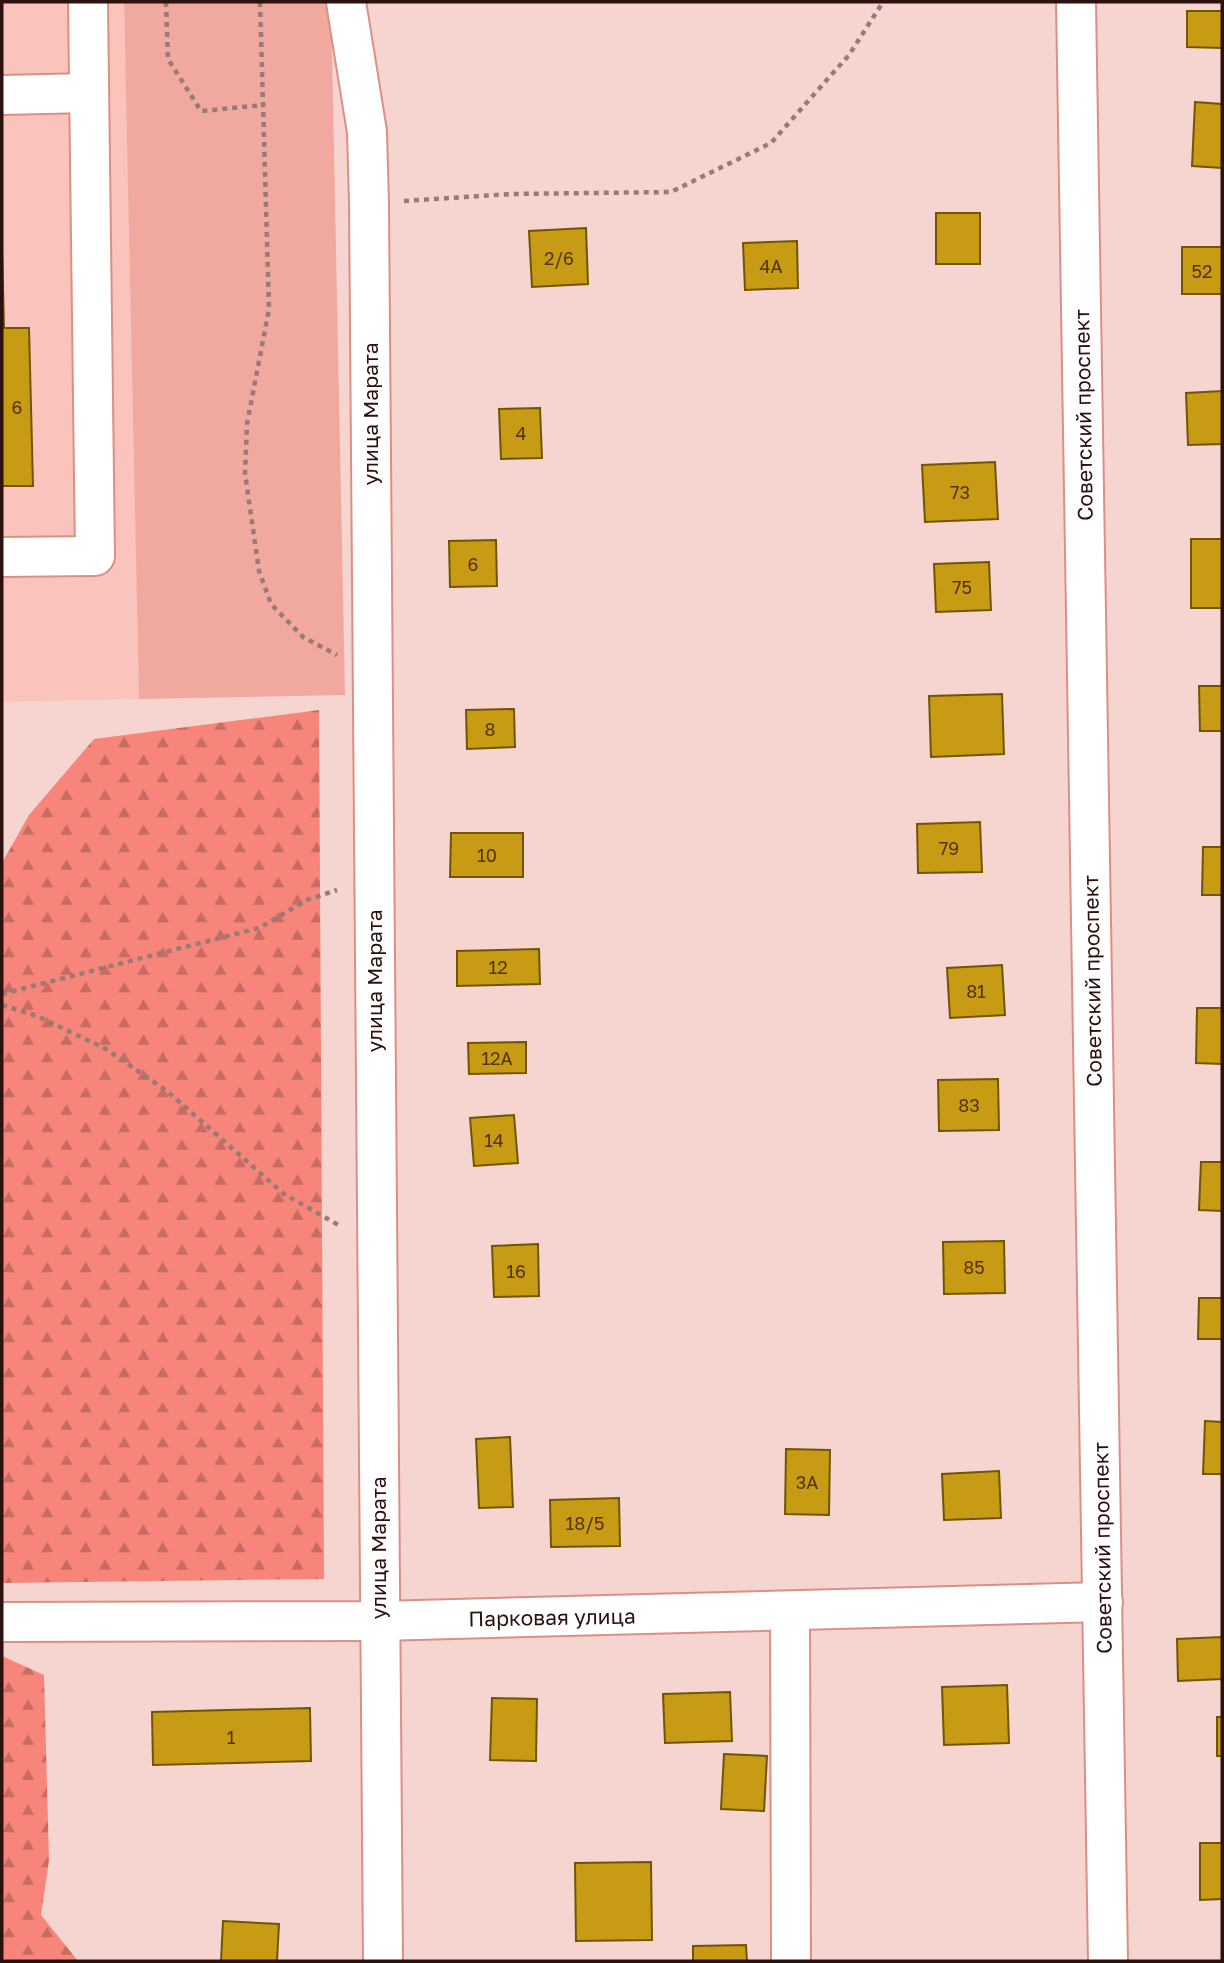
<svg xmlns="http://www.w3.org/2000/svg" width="1224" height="1963" font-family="'Golos Text',sans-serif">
	<defs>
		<pattern id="forest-firs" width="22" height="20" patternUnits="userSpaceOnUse" patternTransform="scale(1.75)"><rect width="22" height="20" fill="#f78579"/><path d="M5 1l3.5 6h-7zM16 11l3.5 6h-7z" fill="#c86b62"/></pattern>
	</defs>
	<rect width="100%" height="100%" fill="#f6d5d1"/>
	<polygon fill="#fac4bd" points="2,2 124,2 139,699 2,702"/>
	<polygon fill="#f1a89f" points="124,2 331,2 345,695 139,699"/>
	<g fill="url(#forest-firs)">
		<polygon points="319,710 324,1579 2,1583 2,863 29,815 94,739"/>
		<polygon points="2,1656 44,1675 49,1860 41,1915 78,1961 2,1961"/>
	</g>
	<g fill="#c79b13" stroke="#715502" stroke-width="2">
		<polygon points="1187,11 1222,11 1222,48 1187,47"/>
		<polygon points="1195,102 1222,104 1222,168 1192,166"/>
		<rect x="936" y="213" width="44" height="51"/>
		<polygon points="586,228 588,284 532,287 529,231"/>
		<polygon points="797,241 798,288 745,290 743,243"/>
		<rect x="1182" y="247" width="40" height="47"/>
		<polygon points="2,248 4,328 29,328 33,486 2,486"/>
		<polygon points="1222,391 1222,444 1188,445 1186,393"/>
		<polygon points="540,408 542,458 501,459 499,409"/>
		<polygon points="995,462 998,519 925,522 922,465"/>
		<rect x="1191" y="539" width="31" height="69"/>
		<polygon points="496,540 497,586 450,587 449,541"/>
		<polygon points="989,562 991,610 936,612 934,564"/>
		<polygon points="1199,686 1222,686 1222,731 1200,731"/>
		<polygon points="1002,694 1004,754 931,757 929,696"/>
		<polygon points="514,709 515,747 467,749 466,710"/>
		<polygon points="980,822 982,872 918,873 917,824"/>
		<polygon points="451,833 523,833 523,877 450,877"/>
		<polygon points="1203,847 1222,847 1222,895 1202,895"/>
		<polygon points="539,949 540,984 457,986 457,951"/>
		<polygon points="1002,965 1005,1015 950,1018 947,968"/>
		<polygon points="1197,1008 1222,1008 1222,1064 1196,1063"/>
		<polygon points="526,1042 526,1073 469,1074 468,1043"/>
		<polygon points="998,1079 999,1130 939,1131 938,1080"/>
		<polygon points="514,1115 518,1163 474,1166 470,1118"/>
		<polygon points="1201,1162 1222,1162 1222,1211 1199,1210"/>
		<polygon points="1004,1241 1005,1293 944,1294 943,1242"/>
		<polygon points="538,1244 539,1296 494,1297 492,1246"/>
		<polygon points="1199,1298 1222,1298 1222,1339 1198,1339"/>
		<polygon points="1205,1421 1222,1422 1222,1474 1203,1474"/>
		<polygon points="510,1437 513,1507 479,1508 476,1439"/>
		<polygon points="786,1449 830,1450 829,1515 785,1514"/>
		<polygon points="999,1471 1001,1518 944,1520 942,1474"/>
		<polygon points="619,1498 620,1546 551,1547 550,1500"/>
		<polygon points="1222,1637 1222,1679 1178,1681 1177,1639"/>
		<polygon points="1007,1685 1009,1743 944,1745 942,1687"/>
		<polygon points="730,1692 732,1741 665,1743 663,1694"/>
		<polygon points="492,1698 537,1699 536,1761 490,1760"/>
		<polygon points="310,1708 311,1761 153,1765 152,1712"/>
		<rect x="1217" y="1717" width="5" height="39"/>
		<polygon points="724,1754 767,1756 764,1811 721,1809"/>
		<polygon points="1200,1843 1222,1843 1222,1899 1200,1900"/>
		<polygon points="651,1862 652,1940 576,1941 575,1863"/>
		<polygon points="223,1921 279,1924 277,1961 221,1961"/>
		<polygon points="746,1945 747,1961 693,1961 693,1946"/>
	</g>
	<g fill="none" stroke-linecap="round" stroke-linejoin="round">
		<g stroke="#db8f85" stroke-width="42">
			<g id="minor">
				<polyline points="346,2 367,132 369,203 383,1961"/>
				<polyline points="1076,2 1108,1961"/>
				<polyline points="2,95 89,93"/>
				<polyline points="2,557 95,556 88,2"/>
				<polyline points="790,1611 791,1961"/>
				<polyline points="2,1622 379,1621 1103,1602"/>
			</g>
		</g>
		<g stroke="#987a76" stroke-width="4.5" stroke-dasharray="5 5" stroke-linecap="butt">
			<polyline points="166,2 168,59 201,111 264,105"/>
			<polyline points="260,2 269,309 247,424 245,473 259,571 271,604 303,637 337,655"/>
			<polyline points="404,201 511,194 671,192 771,143 849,55 883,2"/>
			<polyline points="2,994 259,928 307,900 337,890"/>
			<polyline points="2,1005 37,1016 106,1049 167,1091 284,1194 342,1227"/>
		</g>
		<use href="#minor" stroke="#fff" stroke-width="38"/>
	</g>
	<g text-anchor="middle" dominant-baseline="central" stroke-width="5" stroke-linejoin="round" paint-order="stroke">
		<g font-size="18" fill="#54340f">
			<text x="559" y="258">2/6</text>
			<text x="771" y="266">4А</text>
			<text x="1202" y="271">52</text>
			<text x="17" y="407">6</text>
			<text x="521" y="433">4</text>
			<text x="960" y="492">73</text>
			<text x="473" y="564">6</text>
			<text x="962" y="587">75</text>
			<text x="490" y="729">8</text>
			<text x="949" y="848">79</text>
			<text x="487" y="855">10</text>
			<text x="498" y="967">12</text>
			<text x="976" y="991">81</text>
			<text x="497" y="1058">12А</text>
			<text x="969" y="1105">83</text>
			<text x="494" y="1140">14</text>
			<text x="974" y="1267">85</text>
			<text x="516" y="1271">16</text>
			<text x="807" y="1482">3А</text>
			<text x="585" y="1523">18/5</text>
			<text x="231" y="1737">1</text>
		</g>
		<g font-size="21" fill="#2d110e" stroke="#fff">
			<text transform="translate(370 414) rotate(-90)">улица Марата</text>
			<text transform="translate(1083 415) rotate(-91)">Советский проспект</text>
			<text transform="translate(374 981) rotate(-90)">улица Марата</text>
			<text transform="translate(1092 981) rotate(-91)">Советский проспект</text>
			<text transform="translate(378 1548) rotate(-90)">улица Марата</text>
			<text transform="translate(1102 1548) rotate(-91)">Советский проспект</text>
			<text transform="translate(552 1617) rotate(-1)">Парковая улица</text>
		</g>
	</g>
	<rect width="1224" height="1963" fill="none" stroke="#2d110e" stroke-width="7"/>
</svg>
